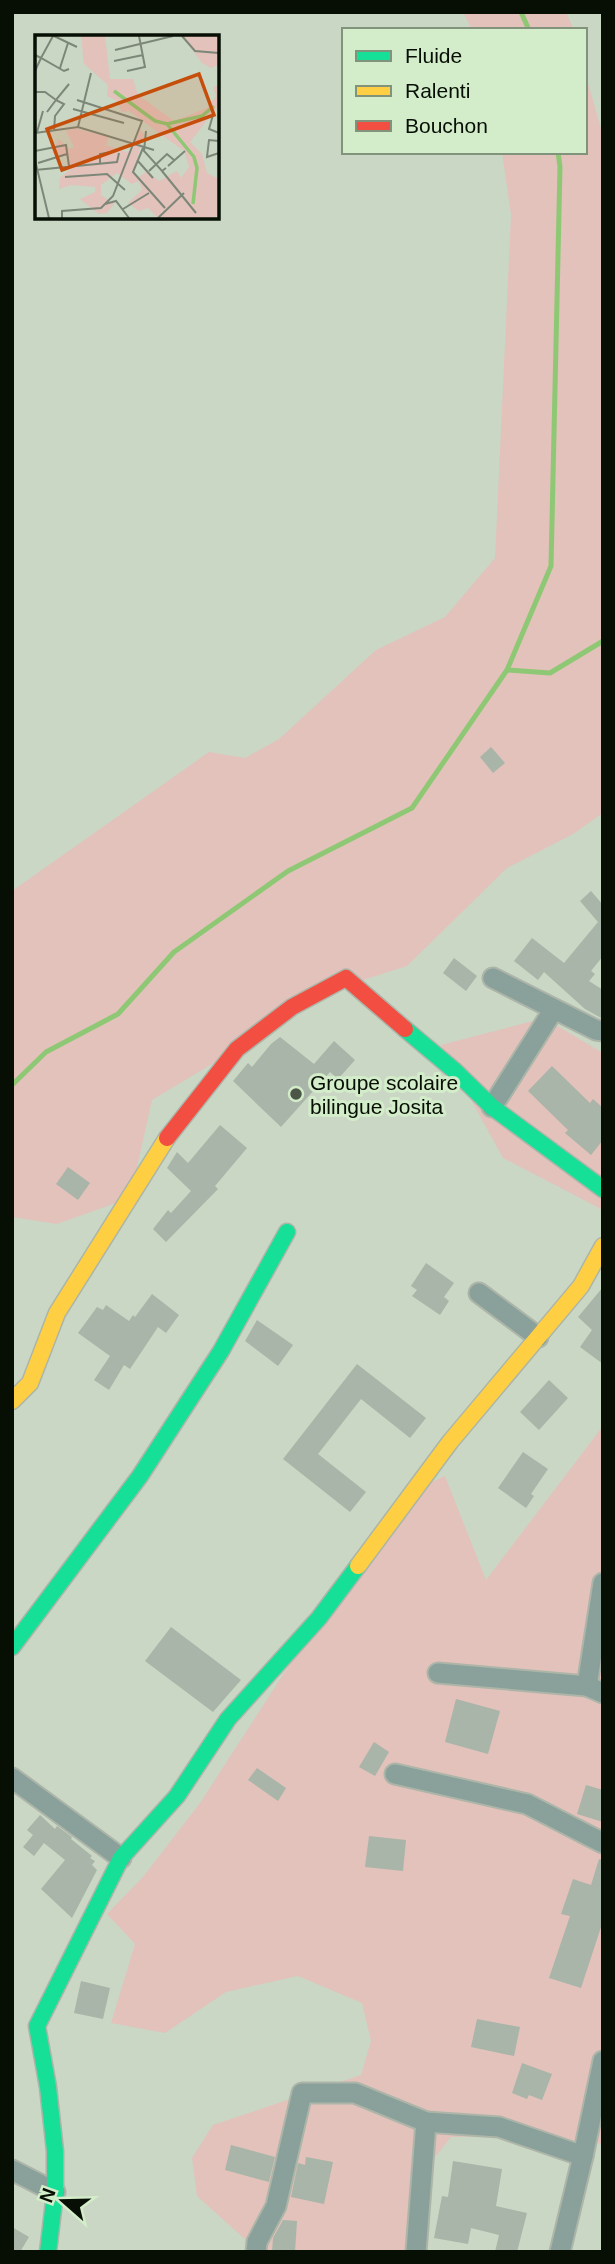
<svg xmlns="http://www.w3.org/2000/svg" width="615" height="2264" font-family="Helvetica,sans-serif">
	<rect width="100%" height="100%" fill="#cad7c5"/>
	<g fill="#e2c2bb">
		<polygon points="463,12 566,12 574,30 472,30"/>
		<polygon points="585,73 603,135 603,813 573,834 507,868 407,966 338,988 152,1100 130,1198 57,1224 12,1217 12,891 209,752 245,758 279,739 376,650 445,617 495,558 511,215 502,152 585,152"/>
		<polygon points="544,1018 603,1053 603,1210 503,1158 441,1045"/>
		<polygon points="603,1426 603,2144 539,2136 451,2137 427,2167 424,2252 259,2252 197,2196 192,2158 213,2125 361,2075 371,2041 362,2003 298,1976 226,1992 165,2033 111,2023 135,1944 107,1914 143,1877 200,1803 398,1497 445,1476 486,1580"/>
	</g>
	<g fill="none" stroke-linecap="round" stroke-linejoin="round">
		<g stroke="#8ec874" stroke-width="5">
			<polyline points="521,12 529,30"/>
			<polyline points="507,670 550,673 603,641"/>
			<polyline points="12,1085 46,1052 118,1014 174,952 288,871 412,808 507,670 551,566 560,167 558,152"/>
		</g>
	</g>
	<g fill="#a8b5a8">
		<polygon points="491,747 505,763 493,773 480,757"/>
		<polygon points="591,891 603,905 603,956 591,971 595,974 589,981 603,990 603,1019 585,1009 544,972 538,980 514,961 532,938 564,963 598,922 580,901"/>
		<polygon points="454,958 477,976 466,991 443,973"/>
		<polygon points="280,1037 314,1064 334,1041 355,1060 338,1079 330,1072 281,1127 233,1081 248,1063 252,1067 271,1044"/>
		<polygon points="552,1066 590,1103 593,1099 603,1108 603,1140 591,1155 565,1133 568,1130 528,1091"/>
		<polygon points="220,1125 247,1148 215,1186 218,1189 166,1242 153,1229 168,1210 171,1213 191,1191 167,1168 177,1152 188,1163"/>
		<polygon points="68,1167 90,1183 78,1200 56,1184"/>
		<polygon points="426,1263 454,1283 444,1297 449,1301 440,1315 412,1296 417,1290 411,1286"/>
		<polygon points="603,1287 603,1364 580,1347 592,1330 578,1317"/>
		<polygon points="152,1294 179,1315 166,1333 158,1327 130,1369 124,1365 109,1390 94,1380 110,1356 78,1333 97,1307 103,1310 106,1305 129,1321 133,1315 135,1317"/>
		<polygon points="257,1320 293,1345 278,1366 245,1341"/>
		<polygon points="357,1364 426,1418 410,1438 361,1399 318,1454 366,1492 350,1512 283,1459"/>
		<polygon points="549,1380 568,1398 539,1430 520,1412"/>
		<polygon points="523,1452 548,1469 531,1494 534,1496 526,1508 498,1488"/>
		<polygon points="171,1627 241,1680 213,1712 145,1661"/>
		<polygon points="456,1699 500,1711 488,1754 445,1742"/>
		<polygon points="374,1742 389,1752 375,1776 359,1767"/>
		<polygon points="257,1768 286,1788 278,1801 248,1780"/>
		<polygon points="586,1785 603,1790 603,1822 577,1814"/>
		<polygon points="40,1815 55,1829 57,1826 72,1837 71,1839 92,1856 90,1858 95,1861 92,1865 97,1870 72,1918 41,1889 65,1860 44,1843 34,1856 23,1847 33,1835 27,1830"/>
		<polygon points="369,1836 406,1840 403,1871 365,1867"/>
		<polygon points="599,1859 603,1860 603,1921 581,1988 549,1978 570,1916 561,1914 573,1879 591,1885"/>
		<polygon points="81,1981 110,1988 103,2019 74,2013"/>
		<polygon points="477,2019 520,2027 514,2056 471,2047"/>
		<polygon points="522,2063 552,2074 542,2100 529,2095 527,2099 512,2093"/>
		<polygon points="231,2145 275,2157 269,2182 225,2170"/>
		<polygon points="306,2157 333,2162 324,2204 291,2197 298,2163 305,2165"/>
		<polygon points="453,2161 502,2169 496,2206 527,2213 517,2252 495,2252 499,2235 471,2228 468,2244 434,2238 442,2196 448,2197"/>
		<polygon points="283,2220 297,2221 295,2252 272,2252 273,2238"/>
		<polygon points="12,2227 29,2237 20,2252 12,2252"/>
	</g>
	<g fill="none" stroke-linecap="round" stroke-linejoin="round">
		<g stroke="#acb5a8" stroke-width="23">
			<g id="street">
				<polyline points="493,978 596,1030 603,1031"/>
				<polyline points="492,1107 554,1009"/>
				<polyline points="479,1293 538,1337"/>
				<polyline points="603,1583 587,1686 603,1693"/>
				<polyline points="438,1673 587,1686"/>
				<polyline points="395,1774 527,1804 603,1843"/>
				<polyline points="12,1778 121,1858"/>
				<polyline points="12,2170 55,2192"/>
				<polyline points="256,2252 257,2242 276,2206 302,2093 355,2093 426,2122 499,2127 583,2156"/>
				<polyline points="416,2252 426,2122"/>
				<polyline points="560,2252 583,2156 603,2061"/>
			</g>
		</g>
		<g stroke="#acb5a8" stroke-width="19">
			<g id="fast">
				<polyline points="405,1029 455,1071 492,1107 603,1189"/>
				<polyline points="12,1647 140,1476 221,1351 287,1232"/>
				<polyline points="48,2252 55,2193 55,2151 48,2087 37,2026 121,1858 177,1796 228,1719 319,1618 358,1566"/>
			</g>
		</g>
		<g stroke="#acb5a8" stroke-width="19">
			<g id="slow">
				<polyline points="12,1401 30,1383 57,1313 167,1138"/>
				<polyline points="358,1566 450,1442 581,1286 603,1246"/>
			</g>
		</g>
		<g stroke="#acb5a8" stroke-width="19">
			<polyline id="jam" points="167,1138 237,1049 292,1007 346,978 405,1029"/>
		</g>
		<use href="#street" stroke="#89a09b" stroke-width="19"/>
		<use href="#fast" stroke="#16e098" stroke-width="16"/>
		<use href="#slow" stroke="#ffcf43" stroke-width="16"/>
		<use href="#jam" stroke="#f24e42" stroke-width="16"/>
	</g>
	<circle fill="#4b5548" stroke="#d3ecc9" stroke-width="2.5" cx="296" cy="1094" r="7"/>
	<g text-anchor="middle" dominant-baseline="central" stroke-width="6" stroke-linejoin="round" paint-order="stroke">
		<g font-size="21" fill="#070f05" stroke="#d3ecc9" text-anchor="start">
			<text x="310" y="1082">Groupe scolaire<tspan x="310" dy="24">bilingue Josita</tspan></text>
		</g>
	</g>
	<g transform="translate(35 35)">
		<rect width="184" height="184" fill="#cad7c5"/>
		<path d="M46 1H70L75 44H98L103 60 139 86 172 73 181 61 178 52 184 50V70L155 107 167 119 172 138 184 144V179L179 183H123L113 173 104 176 93 168 107 155 104 146 97 149 82 138 66 150V160L79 169 72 178 64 179 45 164 60 157V152L37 150 24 154 25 143 36 134 32 121 17 118 24 104 34 114 39 112 31 96 39 93 74 102 71 110 91 117 97 115 105 94 109 100 98 138 104 142 112 136 124 146 142 136 146 143 154 132 149 116 94 76 87 77 82 66 72 61 73 50 49 29ZM147 1H184V29L176 33 167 28Z" fill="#e2c2bb"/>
		<path fill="none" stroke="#8ec874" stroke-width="3.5" d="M79 56 120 86 132 89 167 81 179 71M132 89 159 122 162 133 158 169"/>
		<path fill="none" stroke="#7c8778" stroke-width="2" d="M19 1 42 12M147 1 160 16 184 18M80 15 138 1M0 20 6 23 18 1M79 26 108 20M25 33 33 8M0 36 6 23 29 36 34 34M92 36 110 32 104 1M0 57H10L21 65 34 49M38 74 89 88M12 77 21 65 29 69 20 81 19 96M178 80 174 94 184 98M43 92 56 38M111 96 109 116 127 136 131 133M2 97 8 76M0 98 43 92 119 115M184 106 174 105 172 122 184 118M108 113 98 137 130 173M0 116 31 110 34 131M0 125 14 183M102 125 118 143M3 128 32 119M65 129V119L76 117M133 131 150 116M0 135 82 127 84 118M114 136 132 119 139 125M127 136 161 178M30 142 72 139 90 155M70 169 81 166 94 183M88 174 114 158M27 183V176L66 173 78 161 107 86 42 65M123 183 149 158"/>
		<path fill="#c64e0b" fill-opacity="0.15" stroke="#c64e0b" stroke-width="3.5" d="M164 39 179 80 27 135 12 94Z"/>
		<rect width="184" height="184" fill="none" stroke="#070f05" stroke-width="3.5"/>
	</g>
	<rect width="615" height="2264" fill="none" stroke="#070f05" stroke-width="28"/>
	<rect x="342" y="28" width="245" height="126" fill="#d3ecc9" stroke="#81947b" stroke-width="2"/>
	<rect x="356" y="51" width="35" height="10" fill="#16e098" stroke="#81947b" stroke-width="2"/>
	<text x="405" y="63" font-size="21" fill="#070f05">Fluide</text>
	<rect x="356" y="86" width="35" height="10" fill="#ffcf43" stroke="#81947b" stroke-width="2"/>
	<text x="405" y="98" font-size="21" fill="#070f05">Ralenti</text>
	<rect x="356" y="121" width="35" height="10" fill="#f24e42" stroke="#81947b" stroke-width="2"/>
	<text x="405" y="133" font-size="21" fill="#070f05">Bouchon</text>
	<g transform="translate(63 2201) rotate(290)" stroke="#d3ecc9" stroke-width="5" paint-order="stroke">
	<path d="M0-5L12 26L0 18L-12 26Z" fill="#070f05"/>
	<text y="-10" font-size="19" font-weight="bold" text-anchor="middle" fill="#070f05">N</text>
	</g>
</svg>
